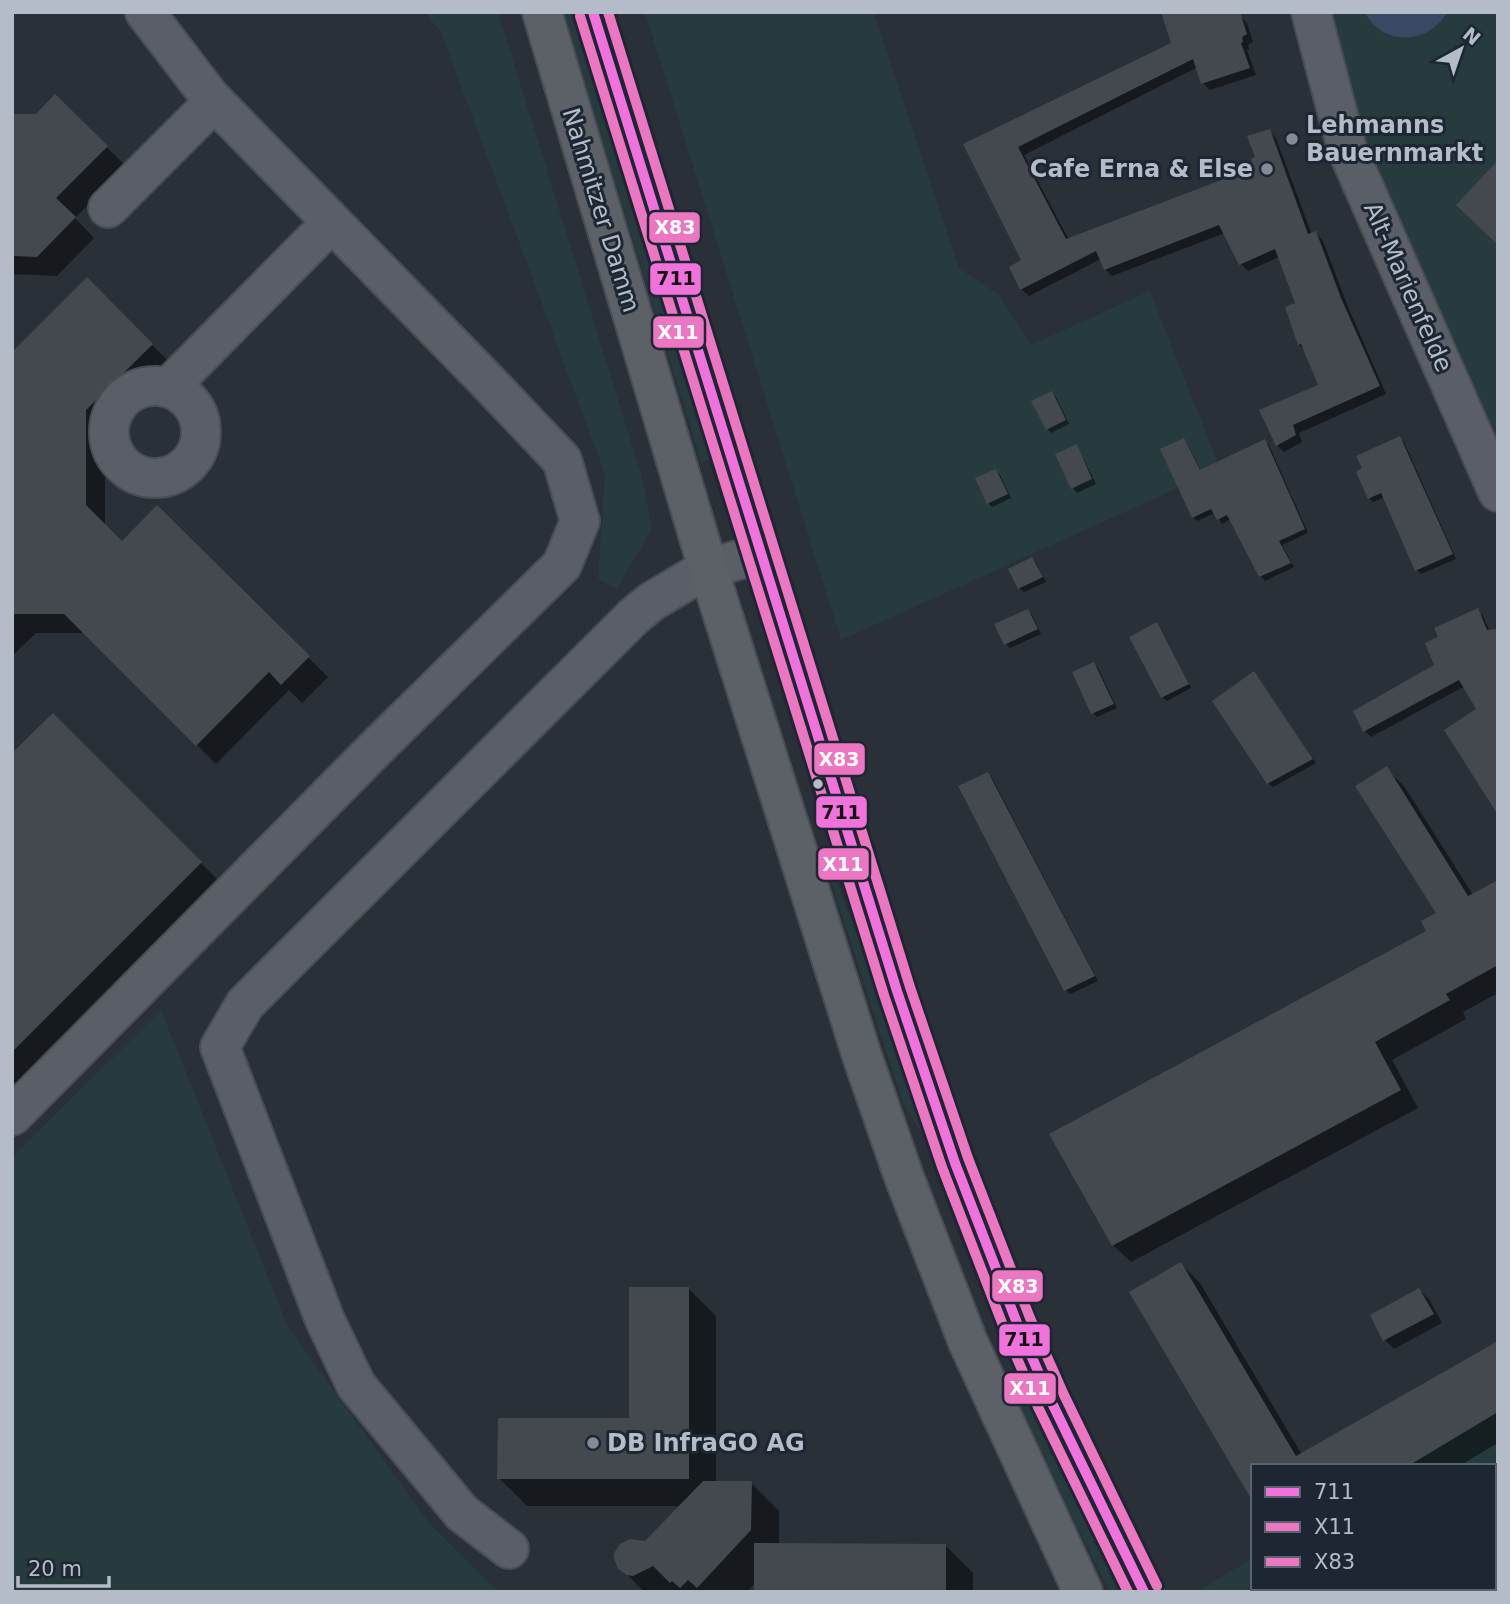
<svg xmlns="http://www.w3.org/2000/svg" width="1510" height="1604" font-family="'DejaVu Sans',sans-serif">
	<rect width="100%" height="100%" fill="#2a3038"/>
	<g fill="#273a3e">
		<polygon points="424,12 498,12 641,474 652,528 617,589 598,578 605,474 441,32"/>
		<polygon points="563,12 576,12 714,458 701,462"/>
		<polygon points="645,12 873,12 959,268 999,295 1031,345 1150,291 1220,469 841,640"/>
		<polygon points="1326,12 1498,12 1498,452 1360,140"/>
		<polygon points="829,862 881,997 933,1150 929,1151 926,1141 904,1104 897,1084 825,863"/>
		<polygon points="161,1010 288,1327 429,1523 499,1592 12,1592 12,1157"/>
		<polygon points="1031,1402 1124,1592 1110,1592 1069,1510 1021,1406"/>
		<polygon points="1498,1412 1498,1592 1199,1592 1198,1591 1253,1558 1253,1588 1494,1588 1494,1466 1408,1466"/>
	</g>
	<path fill="#384963" d="M1365 12H1447C1429 45 1382 47 1365 12Z"/>
	<g fill="#0007">
		<polygon points="1240,16 1247,23 1253,42 1248,45 1249,49 1247,50 1256,75 1210,90 1203,83 1198,67 1024,155 1069,240 1255,169 1257,158 1269,131 1276,138 1312,235 1316,233 1323,241 1348,307 1386,394 1299,433 1302,442 1284,452 1277,445 1320,386 1306,351 1299,345 1297,304 1279,257 1248,271 1241,264 1225,233 1112,276 1105,269 1101,259 1029,296 1021,289 1023,261 965,145"/>
		<polygon points="55,97 126,166 75,218 94,238 57,276 12,274 12,116 37,116"/>
		<polygon points="87,279 171,364 105,430 105,526 122,543 157,508 328,677 302,703 289,690 216,764 85,633 36,633 12,656 12,354"/>
		<polygon points="1052,393 1056,397 1069,424 1051,433 1047,429"/>
		<polygon points="1400,438 1404,442 1456,559 1421,574 1417,570 1385,497 1373,502 1369,498"/>
		<polygon points="1184,440 1188,445 1201,471 1264,441 1269,445 1308,533 1282,545 1294,567 1265,581 1261,576 1231,519 1222,524 1215,513 1197,521 1193,517"/>
		<polygon points="1076,446 1080,451 1096,484 1077,493 1073,488 1057,455"/>
		<polygon points="996,471 1000,475 1011,498 992,507 988,503"/>
		<polygon points="1032,559 1036,563 1046,582 1024,592 1019,588"/>
		<polygon points="1477,610 1483,616 1490,632 1465,686 1371,737 1365,731 1437,666 1441,638"/>
		<polygon points="1028,611 1032,615 1041,634 1010,648 1006,644"/>
		<polygon points="1157,625 1161,629 1191,688 1167,701 1162,697"/>
		<polygon points="1094,664 1098,668 1117,708 1097,717 1093,713"/>
		<polygon points="1258,677 1316,763 1273,787 1268,783"/>
		<polygon points="53,715 220,882 12,1090 12,756"/>
		<polygon points="1386,769 1404,786 1473,895 1498,882 1498,993 1463,1012 1466,1019 1392,1060 1418,1108 1131,1262 1113,1245 1428,932 1438,914"/>
		<polygon points="987,774 992,778 1098,981 1070,994 1066,990"/>
		<polygon points="1181,1264 1200,1283 1302,1455 1498,1343 1498,1443 1459,1466 1253,1466"/>
		<polygon points="688,1288 716,1316 716,1483 751,1483 779,1511 779,1545 945,1545 973,1573 973,1592 756,1592 756,1582 747,1592 644,1592 624,1571 646,1543 681,1506 527,1506 499,1478 630,1420"/>
		<polygon points="1419,1290 1429,1299 1442,1323 1394,1349 1385,1340"/>
	</g>
	<g fill="#444950">
		<polygon points="1161,12 1240,12 1247,34 1242,37 1243,42 1241,43 1250,68 1201,84 1193,59 1018,147 1066,239 1253,168 1251,159 1255,157 1247,136 1270,129 1308,234 1316,231 1341,298 1380,386 1293,425 1296,435 1276,446 1259,410 1318,385 1301,344 1298,345 1285,307 1295,303 1275,249 1239,265 1219,225 1104,270 1096,251 1020,290 1009,267 1021,260 963,144 1171,43"/>
		<polygon points="55,94 108,146 56,198 76,217 37,257 12,256 12,114 36,114"/>
		<polygon points="1498,160 1498,245 1456,205"/>
		<polygon points="87,277 153,344 86,410 86,505 122,541 157,505 310,656 281,685 269,672 196,746 64,614 12,614 12,352"/>
		<polygon points="1052,391 1066,420 1046,430 1031,401"/>
		<polygon points="1400,436 1453,554 1415,571 1381,493 1368,499 1356,472 1362,468 1356,456"/>
		<polygon points="1184,438 1200,470 1265,439 1305,529 1279,541 1291,563 1259,577 1227,515 1217,520 1211,509 1192,518 1160,449"/>
		<polygon points="1077,444 1092,479 1071,489 1055,454"/>
		<polygon points="996,469 1008,494 987,504 975,478"/>
		<polygon points="1032,557 1043,577 1018,589 1008,569"/>
		<polygon points="1478,608 1487,630 1498,629 1498,815 1444,730 1476,709 1459,680 1363,732 1353,711 1434,665 1425,643 1438,637 1434,628"/>
		<polygon points="1028,609 1038,629 1004,645 994,624"/>
		<polygon points="1157,622 1189,684 1161,698 1129,637"/>
		<polygon points="1094,662 1114,704 1091,714 1072,672"/>
		<polygon points="1254,671 1313,759 1267,784 1212,701"/>
		<polygon points="53,713 202,862 12,1052 12,753"/>
		<polygon points="1387,766 1468,896 1498,880 1498,965 1446,994 1450,1000 1375,1042 1401,1090 1112,1246 1049,1134 1426,931 1421,921 1436,913 1355,786"/>
		<polygon points="988,772 1095,976 1064,991 958,786"/>
		<polygon points="1181,1262 1296,1456 1498,1341 1498,1412 1408,1466 1253,1466 1253,1502 1129,1292"/>
		<polygon points="629,1287 689,1287 689,1479 497,1479 498,1418 629,1418"/>
		<polygon points="1419,1288 1434,1314 1383,1341 1370,1315"/>
		<polygon points="703,1481 752,1481 751,1530 697,1588 688,1580 680,1588 672,1581 670,1583 653,1566 633,1576 627,1575 618,1569 614,1558 614,1553 620,1544 630,1539 645,1541"/>
		<polygon points="754,1543 946,1544 946,1592 754,1592"/>
	</g>
	<g fill="none" stroke-linecap="round" stroke-linejoin="round">
		<g stroke="#484c53" stroke-width="42">
			<g id="minor">
				<polyline points="1311,12 1347,149 1498,492"/>
				<polyline points="108,208 214,102"/>
				<circle cx="155" cy="432" r="46"/>
				<polyline points="169,387 332,222"/>
				<polyline points="12,1116 376,748 562,565 580,521 562,460 487,381 210,97 145,12"/>
				<polyline points="509,1549 462,1513 356,1385 325,1320 220,1047 245,1004 633,617 651,602 708,568 761,554"/>
			</g>
		</g>
		<g stroke="#484c55" stroke-width="42">
			<g id="major">
				<polyline points="542,12 708,568 862,1056 904,1177 968,1342 1083,1592"/>
				<polyline points="593,12 897,991 955,1163 1017,1323 1051,1401 1095,1494 1144,1592"/>
			</g>
		</g>
		<use href="#minor" stroke="#5a5e66" stroke-width="38"/>
		<use href="#major" stroke="#5c6168" stroke-width="38"/>
		<g stroke="#1d2633" stroke-width="16">
			<polyline id="bus-1" points="593,12 897,991 955,1163 1017,1323 1051,1401 1144,1592"/>
		</g>
		<g stroke="#1d2633" stroke-width="16">
			<polyline id="bus-2" points="580,16 884,995 942,1167 1004,1328 1038,1407 1128,1592"/>
		</g>
		<g stroke="#1d2633" stroke-width="16">
			<polyline id="bus-3" points="608,12 910,987 968,1158 1030,1318 1064,1395 1157,1586"/>
		</g>
		<use href="#bus-1" stroke="#f172dd" stroke-width="10"/>
		<use href="#bus-2" stroke="#ec76c2" stroke-width="10"/>
		<use href="#bus-3" stroke="#ec76c2" stroke-width="10"/>
	</g>
	<g fill="#848b96" stroke="#1d2633" stroke-width="2.5">
		<circle cx="1292" cy="139" r="7"/>
		<circle cx="1267" cy="169" r="7"/>
		<circle cx="593" cy="1443" r="7"/>
	</g>
	<circle fill="#b4bcc9" stroke="#1d2633" stroke-width="2.5" cx="818" cy="784" r="6"/>
	<g text-anchor="middle" dominant-baseline="central" stroke-width="6" stroke-linejoin="round" paint-order="stroke">
		<g font-size="24" font-weight="bold" fill="#b4bcc9" stroke="#1d2633" text-anchor="start">
			<text x="1306" y="125">Lehmanns<tspan x="1306" dy="28">Bauernmarkt</tspan></text>
			<text x="1253" y="169" text-anchor="end">Cafe Erna &amp; Else</text>
			<text x="607" y="1443">DB InfraGO AG</text>
		</g>
		<g font-size="24" fill="#b4bcc9" stroke="#1d2633">
			<text transform="translate(601 210) rotate(73)">Nahmitzer Damm</text>
			<text transform="translate(1408 287) rotate(66)">Alt-Marienfelde</text>
		</g>
	</g>
	<g stroke="#1d2633" stroke-width="2.5">
		<rect x="648" y="211" width="53" height="33" rx="7" fill="#ec76c2"/>
		<rect x="649" y="262" width="53" height="34" rx="7" fill="#f172dd"/>
		<rect x="652" y="315" width="53" height="34" rx="7" fill="#ec76c2"/>
		<rect x="813" y="742" width="53" height="34" rx="7" fill="#ec76c2"/>
		<rect x="815" y="795" width="53" height="34" rx="7" fill="#f172dd"/>
		<rect x="817" y="847" width="53" height="34" rx="7" fill="#ec76c2"/>
		<rect x="991" y="1269" width="53" height="34" rx="7" fill="#ec76c2"/>
		<rect x="998" y="1323" width="53" height="34" rx="7" fill="#f172dd"/>
		<rect x="1003" y="1372" width="54" height="33" rx="7" fill="#ec76c2"/>
	</g>
	<g font-size="19" text-anchor="middle" font-weight="bold" fill="#fff">
		<text x="675" y="234">X83</text>
		<text x="678" y="339">X11</text>
		<text x="839" y="766">X83</text>
		<text x="843" y="871">X11</text>
		<text x="1018" y="1293">X83</text>
		<text x="1030" y="1395">X11</text>
	</g>
	<g font-size="19" text-anchor="middle" font-weight="bold" fill="#111">
		<text x="676" y="285">711</text>
		<text x="841" y="819">711</text>
		<text x="1024" y="1346">711</text>
	</g>
	<rect width="1510" height="1604" fill="none" stroke="#b4bcc9" stroke-width="28"/>
	<rect x="1251" y="1464" width="245" height="126" fill="#1d2633" stroke="#59626f" stroke-width="2"/>
	<rect x="1265" y="1487" width="35" height="10" fill="#f172dd" stroke="#59626f" stroke-width="2"/>
	<text x="1314" y="1499" font-size="21" fill="#b4bcc9">711</text>
	<rect x="1265" y="1522" width="35" height="10" fill="#ec76c2" stroke="#59626f" stroke-width="2"/>
	<text x="1314" y="1534" font-size="21" fill="#b4bcc9">X11</text>
	<rect x="1265" y="1557" width="35" height="10" fill="#ec76c2" stroke="#59626f" stroke-width="2"/>
	<text x="1314" y="1569" font-size="21" fill="#b4bcc9">X83</text>
	<g transform="translate(1461 49) rotate(40)" stroke="#1d2633" stroke-width="5" paint-order="stroke">
	<path d="M0-5L12 26L0 18L-12 26Z" fill="#b4bcc9"/>
	<text y="-10" font-size="19" font-weight="bold" text-anchor="middle" fill="#b4bcc9">N</text>
	</g>
	<path d="M18 1576v10h91v-10" fill="none" stroke="#b4bcc9" stroke-width="3.5"/>
	<text x="28" y="1576" font-size="21" fill="#b4bcc9" stroke="#1d2633" stroke-width="5" paint-order="stroke">20 m</text>
</svg>
